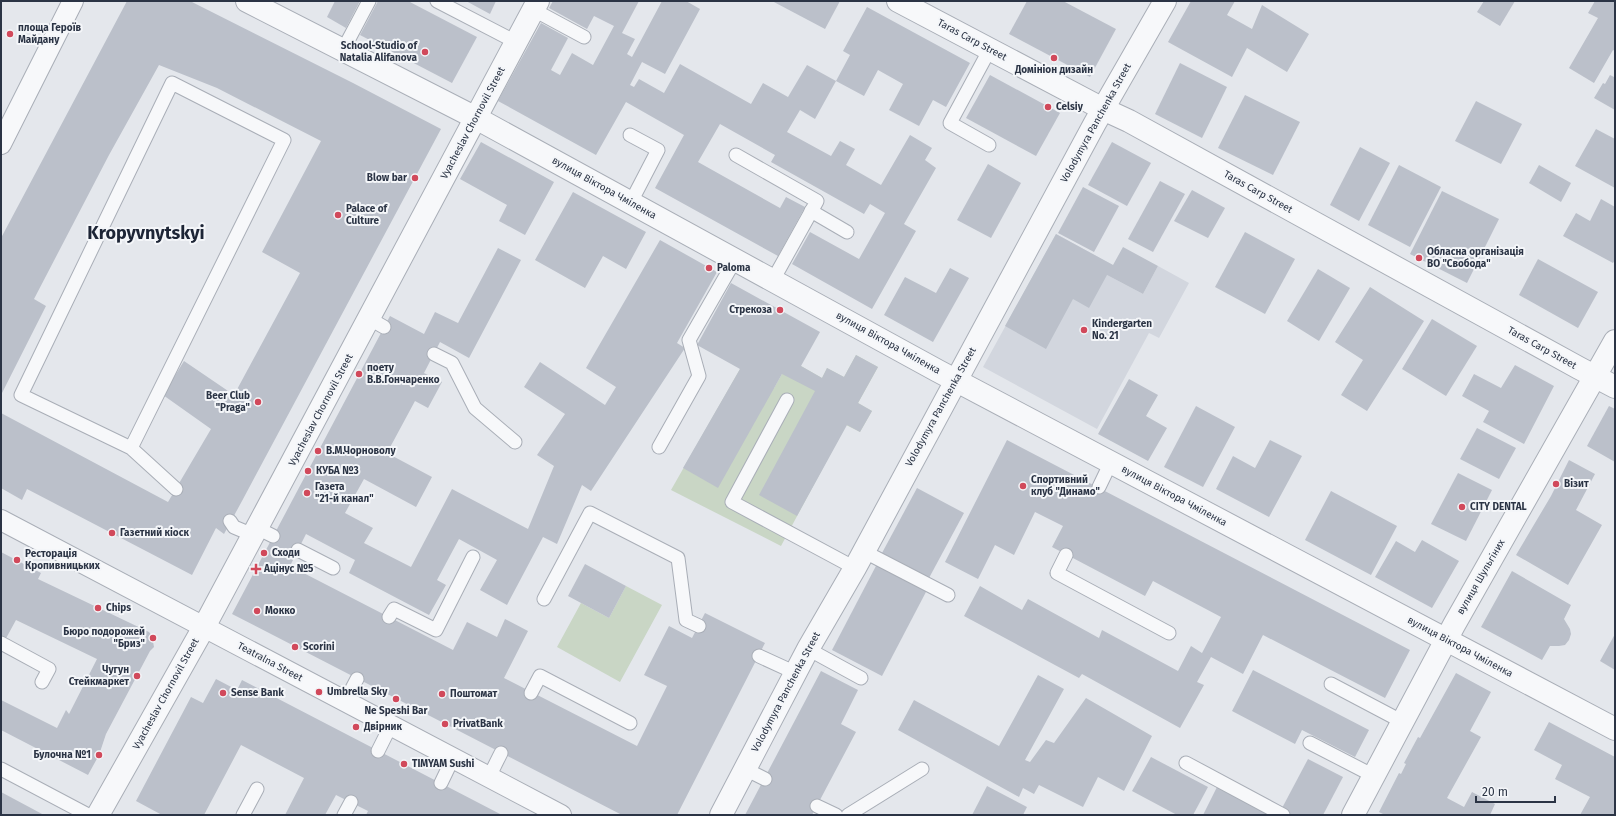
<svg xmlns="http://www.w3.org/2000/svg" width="1616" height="816" font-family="'Fira Sans',sans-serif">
	<rect width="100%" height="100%" fill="#e4e7ec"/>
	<polygon fill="#d2d6de" points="1056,234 1113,265 1107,275 1143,294 1158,266 1189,283 1159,338 1149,333 1097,429 983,367"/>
	<g fill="#c9d6c5">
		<polygon points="856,355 878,367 858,403 872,411 860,432 846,425 781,546 671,490 740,369 774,388 782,374 801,366 822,378 827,368 844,377"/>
		<polygon points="626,586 662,605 620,682 557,647 581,603 609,618"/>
	</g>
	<g fill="#bbc0ca">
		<polygon points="127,1 190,1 353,83 441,129 242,501 224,534 216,528 192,575 27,489 22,500 1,488 1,413 168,502 211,429 163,395 184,361 234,395 300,273 262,252 321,141 217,88 159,65 109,155 34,299 46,306 1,395 1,238"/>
		<polygon points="335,1 360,1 346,28 327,17"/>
		<polygon points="378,1 408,1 477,37 452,83 360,35"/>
		<polygon points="466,1 496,1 490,14"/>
		<polygon points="553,1 639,1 622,33 635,39 627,54 632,57 662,1 686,1 700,9 665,74 642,62 630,85 634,87 639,79 664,93 680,64 751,104 763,83 788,97 807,65 836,81 850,55 843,51 867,7 970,63 946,107 933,100 919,126 889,110 903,84 878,70 864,96 836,81 815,119 800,110 787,132 831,156 840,141 855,149 846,165 881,185 910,135 932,148 925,160 936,168 904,224 916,231 872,309 792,264 810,232 859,259 885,213 870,204 864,214 771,162 775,155 720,124 698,162 780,208 786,197 805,207 778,256 655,188 684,135 626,102 596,155 498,101 541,23 568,38 551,70 560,75 572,53 593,65 614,26 594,16 587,29 549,8"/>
		<polygon points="772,1 840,1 825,29"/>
		<polygon points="1027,1 1063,1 1116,29 1090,77 1009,34"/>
		<polygon points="1191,1 1235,1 1227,15 1252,29 1262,5 1309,34 1287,72 1247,48 1232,77 1168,42"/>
		<polygon points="1484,1 1515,1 1500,26 1477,12"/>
		<polygon points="1595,1 1615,1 1615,51 1613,50 1594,83 1569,68 1598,18 1588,13"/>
		<polygon points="1180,63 1227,87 1202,138 1155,114"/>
		<polygon points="990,75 1060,113 1036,156 966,118"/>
		<polygon points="1610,75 1614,77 1615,75 1615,110 1594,98 1603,83 1605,84"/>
		<polygon points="1245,95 1300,122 1273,175 1218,148"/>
		<polygon points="1476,101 1522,124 1501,164 1455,141"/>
		<polygon points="1596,129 1615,139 1615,188 1575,166"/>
		<polygon points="481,142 554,182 525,235 499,221 507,205 460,179"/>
		<polygon points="1112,142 1151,163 1127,206 1088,185"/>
		<polygon points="1360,147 1390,163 1359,221 1330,205"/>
		<polygon points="988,164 1021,183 991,238 957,220"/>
		<polygon points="1399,165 1441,187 1410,247 1368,225"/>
		<polygon points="1539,165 1571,183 1561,202 1529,183"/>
		<polygon points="1160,181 1185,194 1153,252 1128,239"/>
		<polygon points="1083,187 1119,206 1094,252 1058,233"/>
		<polygon points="1192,190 1225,208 1208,238 1174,221"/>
		<polygon points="1442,191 1499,219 1467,283 1410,254"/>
		<polygon points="573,192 646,232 626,269 603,256 585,288 535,260"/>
		<polygon points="1601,199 1615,207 1615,260 1613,263 1563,236 1576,213 1590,221"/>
		<polygon points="1245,232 1295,259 1265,314 1215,287"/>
		<polygon points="1056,234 1113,265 1123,247 1158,266 1143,294 1107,275 1089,308 1073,299 1046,349 1005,326"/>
		<polygon points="660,240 717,272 677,343 685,348 591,491 582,485 557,544 543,537 507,605 480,590 497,560 459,539 437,580 446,585 429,615 349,573 355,560 306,534 290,566 453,650 467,622 497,637 505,619 528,631 504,678 637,746 667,686 644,675 669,626 692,638 705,613 765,643 677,815 622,815 232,614 390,316 424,334 435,312 458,323 498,248 521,260 469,358 440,342 424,373 442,382 428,408 415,401 387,453 432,477 416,507 364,479 345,513 373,528 364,543 411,567 452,489 528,529 554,466 537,455 565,414 524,387 540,362 605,405 616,387 586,368"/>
		<polygon points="1538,259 1598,292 1578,328 1519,295"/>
		<polygon points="950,268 969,278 933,342 884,315 905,277 936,293"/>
		<polygon points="1318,269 1350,288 1319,341 1287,321"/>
		<polygon points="731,283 820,332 801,366 822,378 827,368 844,377 856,355 878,367 858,403 872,411 860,432 847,425 797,516 759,495 815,391 782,374 718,488 683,468 740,369 697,345"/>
		<polygon points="1370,287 1424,321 1367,411 1341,395 1363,360 1335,342"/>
		<polygon points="1432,319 1477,346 1446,396 1402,369"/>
		<polygon points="1515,365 1554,386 1524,444 1483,422 1489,411 1462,396 1474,374 1501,388"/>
		<polygon points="1129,379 1158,395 1146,416 1167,428 1148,461 1098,434"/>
		<polygon points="1196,406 1235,427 1203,487 1164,467"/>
		<polygon points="1609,406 1615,409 1615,462 1587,446"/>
		<polygon points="1477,428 1516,448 1499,479 1460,459"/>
		<polygon points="1007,440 1410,650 1385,698 1263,635 1243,674 1211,657 1197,682 1204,685 1180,728 1082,674 1079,678 964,616 980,586 1022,610 1028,599 1099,638 1102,630 1178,671 1191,646 1202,653 1221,617 1153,581 1145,596 1052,547 1063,526 1035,512 1014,555 995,545 978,579 945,562"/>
		<polygon points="1270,440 1302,456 1269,517 1216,489 1233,456 1255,468"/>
		<polygon points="1569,460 1595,474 1576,510 1602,525 1568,585 1516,555 1551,496"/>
		<polygon points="1458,473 1492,490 1466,541 1431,524"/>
		<polygon points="917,488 964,513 929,578 882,553"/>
		<polygon points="1331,491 1397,526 1371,575 1305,540"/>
		<polygon points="1422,540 1459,561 1432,608 1375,577 1396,541 1415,552"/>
		<polygon points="1,552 41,573 38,579 149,632 152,636 154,647 150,651 106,734 99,755 88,775 1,730 1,700 57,728 66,710 69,714 97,659 16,620 4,642 1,640"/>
		<polygon points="585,564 626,586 609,618 568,596"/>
		<polygon points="877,564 927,590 882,676 832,650"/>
		<polygon points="1512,571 1571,605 1564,619 1570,629 1571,634 1569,640 1565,645 1559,646 1550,646 1542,660 1481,627"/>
		<polygon points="1615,634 1615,670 1600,661"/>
		<polygon points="1253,670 1369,730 1355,757 1302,730 1295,744 1232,711"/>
		<polygon points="821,671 858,690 841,724 856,732 812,815 745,815"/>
		<polygon points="1456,673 1491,692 1470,731 1481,737 1447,798 1464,807 1472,792 1495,804 1490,815 1385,815 1379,812 1399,773 1401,774 1406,764 1404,763 1418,737 1420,738"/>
		<polygon points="1038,675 1064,689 1025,760 1030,762 1046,740 1054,743 1086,698 1152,736 1124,791 1098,777 1083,807 1039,785 1034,794 1023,788 1019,797 898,730 914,700 999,746"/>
		<polygon points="216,679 237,690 242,680 502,815 366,815 368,811 336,795 325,815 285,815 304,778 241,745 204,815 162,815 136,801 191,697 203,703"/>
		<polygon points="1549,722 1615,757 1614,815 1580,815 1590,797 1555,779 1562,765 1534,750"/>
		<polygon points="1151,757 1208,787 1193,815 1177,815 1132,791"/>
		<polygon points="1308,759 1343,777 1323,815 1291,815 1281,810"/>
		<polygon points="987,786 1027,807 1023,815 972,815"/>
		<polygon points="1217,787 1271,815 1203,815"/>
		<polygon points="1,792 44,815 1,815"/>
	</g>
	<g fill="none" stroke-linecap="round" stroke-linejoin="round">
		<g stroke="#a9aeb7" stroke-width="15">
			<g id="service">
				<polyline points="437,1 516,42"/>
				<polyline points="534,10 584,37"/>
				<polyline points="343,50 369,1"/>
				<polyline points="630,135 658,150 631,202"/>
				<polyline points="989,145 950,123 990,49"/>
				<polyline points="736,155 817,201 773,280"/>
				<polyline points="811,211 847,232"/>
				<polyline points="370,319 384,327"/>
				<polyline points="434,354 452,363 475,408 515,442"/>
				<polyline points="787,400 732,502 855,568"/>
				<polyline points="659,447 699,376 689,340 735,260"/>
				<polyline points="131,448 284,140 172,83 21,395 131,448 176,489"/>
				<polyline points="1099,487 1111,462"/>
				<polyline points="230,521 234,527 253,535"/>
				<polyline points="257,528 273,536"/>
				<polyline points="298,550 333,568"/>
				<polyline points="863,551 948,595"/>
				<polyline points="1066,555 1057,573 1169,633"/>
				<polyline points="544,599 590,513 678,558 686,620 699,626"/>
				<polyline points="389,617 394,609 436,630 473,557"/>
				<polyline points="1,643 49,669 42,682"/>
				<polyline points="808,649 861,678"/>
				<polyline points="759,656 796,673"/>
				<polyline points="1331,684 1403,722"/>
				<polyline points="531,693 540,676 630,723"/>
				<polyline points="345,702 357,679"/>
				<polyline points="1310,743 1374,776"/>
				<polyline points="378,751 391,725"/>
				<polyline points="1186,763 1283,815"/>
				<polyline points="1,769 88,815"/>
				<polyline points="745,769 765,779"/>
				<polyline points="489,777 501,753"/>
				<polyline points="441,783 453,758"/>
				<polyline points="817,806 836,815"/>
				<polyline points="243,815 257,789"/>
				<polyline points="344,815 351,802"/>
				<polyline points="848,815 922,769"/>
			</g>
		</g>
		<g stroke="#a9aeb7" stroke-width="22">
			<g id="pedestrian">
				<polyline points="1,144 73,1"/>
				<polyline points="1,520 561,815"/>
			</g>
		</g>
		<g stroke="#a9aeb7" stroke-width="24">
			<g id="minor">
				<polyline points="247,1 476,118 938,371 1615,729"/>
				<polyline points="898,1 1103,109 1129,121 1579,368 1615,387"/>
			</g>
		</g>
		<g stroke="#a9aeb7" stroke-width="24">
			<g id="tertiary">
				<polyline points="98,815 204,627 538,1"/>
				<polyline points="721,815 808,649 855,568 1095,123 1165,1"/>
				<polyline points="1353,815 1454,625 1615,341"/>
			</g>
		</g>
		<use href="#service" stroke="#f7f8fa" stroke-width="13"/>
		<use href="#pedestrian" stroke="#f7f8fa" stroke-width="20"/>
		<use href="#minor" stroke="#f7f8fa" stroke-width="22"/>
		<use href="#tertiary" stroke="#f7f8fa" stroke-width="22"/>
	</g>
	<g fill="#d1495b" stroke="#f4f6f9" stroke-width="1.5">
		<circle cx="10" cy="34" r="4"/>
		<circle cx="425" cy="52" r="4"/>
		<circle cx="1054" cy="58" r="4"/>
		<circle cx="1048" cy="107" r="4"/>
		<circle cx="415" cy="178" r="4"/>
		<circle cx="338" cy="215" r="4"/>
		<circle cx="1419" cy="258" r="4"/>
		<circle cx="709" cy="268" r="4"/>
		<circle cx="780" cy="310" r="4"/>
		<circle cx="1084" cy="330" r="4"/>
		<circle cx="359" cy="374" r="4"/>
		<circle cx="258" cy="402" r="4"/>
		<circle cx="318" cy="451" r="4"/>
		<circle cx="308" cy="471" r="4"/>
		<circle cx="1556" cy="484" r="4"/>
		<circle cx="1023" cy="486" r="4"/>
		<circle cx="307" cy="493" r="4"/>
		<circle cx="1462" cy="507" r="4"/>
		<circle cx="112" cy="533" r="4"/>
		<circle cx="264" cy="553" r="4"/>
		<circle cx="17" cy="560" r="4"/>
		<path d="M254 563h4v4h4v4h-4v4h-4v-4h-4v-4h4z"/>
		<circle cx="98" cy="608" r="4"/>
		<circle cx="257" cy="611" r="4"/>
		<circle cx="153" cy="638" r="4"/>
		<circle cx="295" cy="647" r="4"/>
		<circle cx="137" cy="676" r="4"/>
		<circle cx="319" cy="692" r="4"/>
		<circle cx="223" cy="693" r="4"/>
		<circle cx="442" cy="694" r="4"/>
		<circle cx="396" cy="699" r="4"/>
		<circle cx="445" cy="724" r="4"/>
		<circle cx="356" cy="727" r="4"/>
		<circle cx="99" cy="755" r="4"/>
		<circle cx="404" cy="764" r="4"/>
	</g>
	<g text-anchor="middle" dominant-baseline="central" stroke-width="4" stroke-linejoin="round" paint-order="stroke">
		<g font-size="10" font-weight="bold" fill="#2b3445" stroke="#f4f6f9" text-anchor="start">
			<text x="18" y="28">площа Героїв<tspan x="18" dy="12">Майдану</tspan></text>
			<text x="417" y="46" text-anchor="end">School-Studio of<tspan x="417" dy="12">Natalia Alifanova</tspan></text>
			<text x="1054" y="70" text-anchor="middle">Домініон дизайн</text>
			<text x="1056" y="107">Celsiy</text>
			<text x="407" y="178" text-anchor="end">Blow bar</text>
			<text x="346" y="209">Palace of<tspan x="346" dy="12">Culture</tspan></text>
			<text x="1427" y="252">Обласна організація<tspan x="1427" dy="12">ВО "Свобода"</tspan></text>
			<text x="717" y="268">Paloma</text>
			<text x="772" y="310" text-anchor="end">Стрекоза</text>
			<text x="1092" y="324">Kindergarten<tspan x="1092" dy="12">No. 21</tspan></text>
			<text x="367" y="368">поету<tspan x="367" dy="12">В.В.Гончаренко</tspan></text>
			<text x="250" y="396" text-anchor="end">Beer Club<tspan x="250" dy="12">"Praga"</tspan></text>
			<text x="326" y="451">В.М.Чорноволу</text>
			<text x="316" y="471">КУБА №3</text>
			<text x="1031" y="480">Спортивний<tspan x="1031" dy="12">клуб "Динамо"</tspan></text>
			<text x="1564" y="484">Візит</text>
			<text x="315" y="487">Газета<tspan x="315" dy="12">"21-й канал"</tspan></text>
			<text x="1470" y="507">CITY DENTAL</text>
			<text x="120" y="533">Газетний кіоск</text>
			<text x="272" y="553">Сходи</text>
			<text x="25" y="554">Ресторація<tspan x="25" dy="12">Кропивницьких</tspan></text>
			<text x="264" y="569">Ацінус №5</text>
			<text x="106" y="608">Chips</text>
			<text x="265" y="611">Мокко</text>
			<text x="145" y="632" text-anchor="end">Бюро подорожей<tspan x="145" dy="12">"Бриз"</tspan></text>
			<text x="303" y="647">Scorini</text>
			<text x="129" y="670" text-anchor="end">Чугун<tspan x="129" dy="12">Стейкмаркет</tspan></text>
			<text x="327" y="692">Umbrella Sky</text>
			<text x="231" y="693">Sense Bank</text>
			<text x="450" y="694">Поштомат</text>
			<text x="396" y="711" text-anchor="middle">Ne Speshi Bar</text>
			<text x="453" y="724">PrivatBank</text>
			<text x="364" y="727">Двірник</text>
			<text x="91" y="755" text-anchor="end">Булочна №1</text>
			<text x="412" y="764">TIMYAM Sushi</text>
		</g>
		<g font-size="10" fill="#2b3445" stroke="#f4f6f9">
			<text transform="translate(972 40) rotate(28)">Taras Carp Street</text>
			<text transform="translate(473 123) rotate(-62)">Vyacheslav Chornovil Street</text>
			<text transform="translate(1096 123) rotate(-61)">Volodymyra Panchenka Street</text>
			<text transform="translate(604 188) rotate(29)">вулиця Віктора Чміленка</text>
			<text transform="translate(1258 192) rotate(29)">Taras Carp Street</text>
			<text transform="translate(888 343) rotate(29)">вулиця Віктора Чміленка</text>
			<text transform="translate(1542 348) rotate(29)">Taras Carp Street</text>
			<text transform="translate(941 407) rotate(-61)">Volodymyra Panchenka Street</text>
			<text transform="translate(321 410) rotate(-62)">Vyacheslav Chornovil Street</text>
			<text transform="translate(1174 496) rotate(28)">вулиця Віктора Чміленка</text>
			<text transform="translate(1481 577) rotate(-60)">вулиця Шульгіних</text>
			<text transform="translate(1460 647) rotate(28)">вулиця Віктора Чміленка</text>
			<text transform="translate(270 662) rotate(28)">Teatralna Street</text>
			<text transform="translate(786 692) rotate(-62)">Volodymyra Panchenka Street</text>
			<text transform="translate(166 694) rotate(-61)">Vyacheslav Chornovil Street</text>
		</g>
		<g font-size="18" font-weight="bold" fill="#1d2536" stroke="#f4f6f9">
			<text x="146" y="233">Kropyvnytskyi</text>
		</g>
	</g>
	<rect width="1616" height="816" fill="none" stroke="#2b3445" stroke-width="4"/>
	<path d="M1476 796v6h79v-6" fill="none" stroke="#2b3445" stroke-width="2"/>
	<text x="1482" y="796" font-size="12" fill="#2b3445" stroke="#f4f6f9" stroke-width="3" paint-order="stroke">20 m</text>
</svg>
